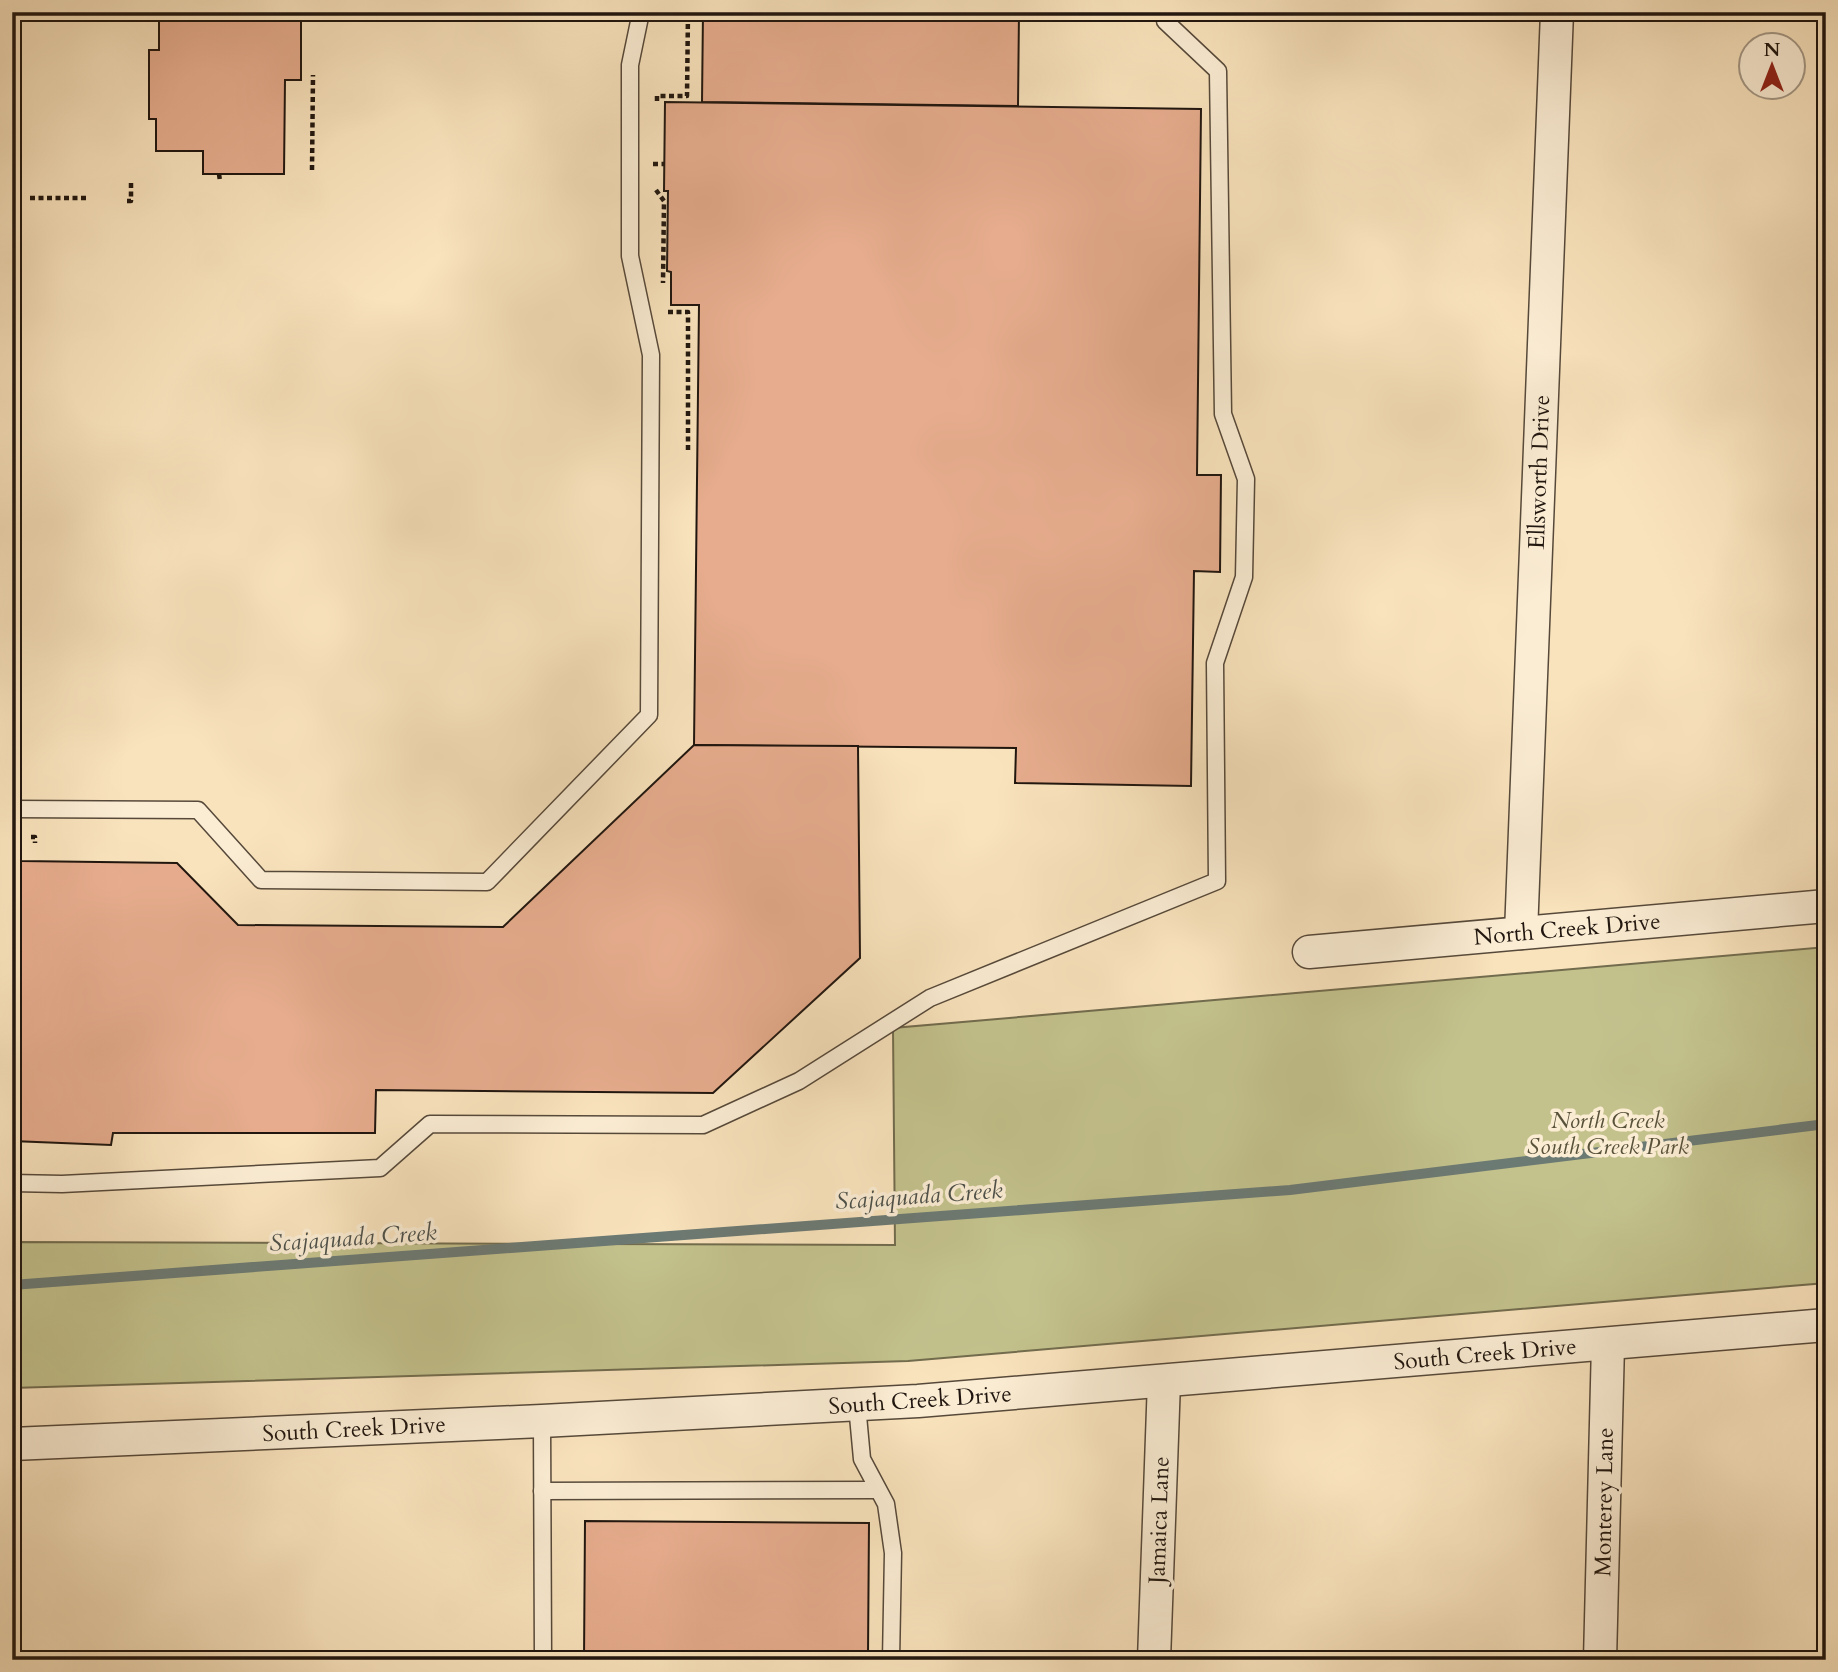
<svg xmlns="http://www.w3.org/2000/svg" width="1838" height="1672" font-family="Cardo,serif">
	<rect width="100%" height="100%" fill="#f9e3bd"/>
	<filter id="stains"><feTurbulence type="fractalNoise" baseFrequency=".00286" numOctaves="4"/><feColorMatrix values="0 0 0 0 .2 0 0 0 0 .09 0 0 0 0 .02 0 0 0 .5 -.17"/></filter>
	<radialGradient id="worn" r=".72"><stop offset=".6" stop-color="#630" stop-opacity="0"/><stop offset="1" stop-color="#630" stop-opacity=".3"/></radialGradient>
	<polygon fill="#c3c28d" stroke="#726c4e" stroke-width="2" points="1826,947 1826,1283 908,1361 12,1388 12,1242 895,1245 893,1028"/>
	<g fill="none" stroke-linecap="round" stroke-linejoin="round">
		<polyline stroke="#6c7a74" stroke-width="10" points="12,1285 1290,1190 1826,1124"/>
	</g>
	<g fill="#e6ac8d" stroke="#20160f" stroke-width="2">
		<polygon points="703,12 1019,12 1018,106 702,102"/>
		<polygon points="159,20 301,21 301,80 285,80 284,174 203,174 203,151 156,151 156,119 149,119 149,50 159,50"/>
		<polygon points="665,102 1201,109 1197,475 1221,475 1220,572 1194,571 1191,786 1015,783 1016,748 694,745 699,305 671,305 671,272 667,271 668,191 664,191"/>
		<polygon points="694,745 858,746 860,958 713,1093 376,1090 375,1133 113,1133 111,1145 12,1141 12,843 21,843 21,861 177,863 238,925 503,927"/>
		<polygon points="585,1521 869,1523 868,1655 859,1655 859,1660 584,1660"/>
	</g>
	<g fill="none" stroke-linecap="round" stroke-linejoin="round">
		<g stroke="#56493a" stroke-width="19">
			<g id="service">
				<polyline points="12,809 198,810 261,880 487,882 649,715 651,355 630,256 630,65 641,12"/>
				<polyline points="12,1183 62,1184 380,1168 430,1124 703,1125 799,1081 930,998 1217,881 1215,663 1244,577 1246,479 1223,414 1218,71 1165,21 1165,12"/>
				<polyline points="857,1405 862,1459 886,1504 893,1553 891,1660"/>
				<polyline points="542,1421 543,1660"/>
				<polyline points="542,1491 878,1490"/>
			</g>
		</g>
		<g stroke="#56493a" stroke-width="35">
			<g id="minor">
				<polyline points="1521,933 1557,12"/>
				<polyline points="1309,952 1826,906"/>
				<polyline points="12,1444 542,1421 918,1401 1826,1325"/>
				<polyline points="1154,1660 1164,1381"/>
				<polyline points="1600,1660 1608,1344"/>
			</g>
		</g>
		<g stroke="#20160f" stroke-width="4.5" stroke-dasharray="5 3.5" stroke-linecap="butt">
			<polyline points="657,101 657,96 687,96 688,12"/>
			<polyline points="653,164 664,164"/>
			<polyline points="312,170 313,75"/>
			<polyline points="219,174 220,181"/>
			<polyline points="656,190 664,201 663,283"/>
			<polyline points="30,198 87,198"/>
			<polyline points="127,201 131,201 131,181"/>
			<polyline points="668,312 688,312 688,452"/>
			<polyline points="31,837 35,837 35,843"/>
		</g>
		<use href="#service" stroke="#fbedd4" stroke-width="16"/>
		<use href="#minor" stroke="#fbedd4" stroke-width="32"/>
	</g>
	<g text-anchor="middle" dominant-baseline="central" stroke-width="7" stroke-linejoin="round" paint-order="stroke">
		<g font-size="23" fill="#20160f" stroke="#fbedd4">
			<text transform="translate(1539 472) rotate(-88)">Ellsworth Drive</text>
			<text transform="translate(1567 929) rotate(-5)">North Creek Drive</text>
			<text transform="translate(1485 1354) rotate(-5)">South Creek Drive</text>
			<text transform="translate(920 1400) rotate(-4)">South Creek Drive</text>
			<text transform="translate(354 1429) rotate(-3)">South Creek Drive</text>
			<text transform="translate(1604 1502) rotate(-89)">Monterey Lane</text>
			<text transform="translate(1159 1520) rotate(-88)">Jamaica Lane</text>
		</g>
		<g font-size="23" font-style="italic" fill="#59523b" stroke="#fbedd4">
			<text x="1608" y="1120">North Creek<tspan x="1608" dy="26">South Creek Park</tspan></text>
		</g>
		<g font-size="24" font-style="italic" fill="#4c504a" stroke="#fbedd4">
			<text transform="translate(919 1196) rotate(-4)">Scajaquada Creek</text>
			<text transform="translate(353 1238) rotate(-4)">Scajaquada Creek</text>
		</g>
	</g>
	<rect width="1838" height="1672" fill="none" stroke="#f9e3bd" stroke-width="42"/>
	<rect x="14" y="14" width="1810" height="1644" fill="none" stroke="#20160f" stroke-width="3.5"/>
	<rect x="21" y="21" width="1796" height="1630" fill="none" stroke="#20160f" stroke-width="2"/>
	<g transform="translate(1772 66)"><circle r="33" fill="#fbedd4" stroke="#a39785" stroke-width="2"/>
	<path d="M0-5L12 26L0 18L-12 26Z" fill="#8f2418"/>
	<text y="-10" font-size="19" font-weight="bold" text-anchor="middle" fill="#20160f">N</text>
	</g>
	<rect width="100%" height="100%" filter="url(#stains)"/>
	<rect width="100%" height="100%" fill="url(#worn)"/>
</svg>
